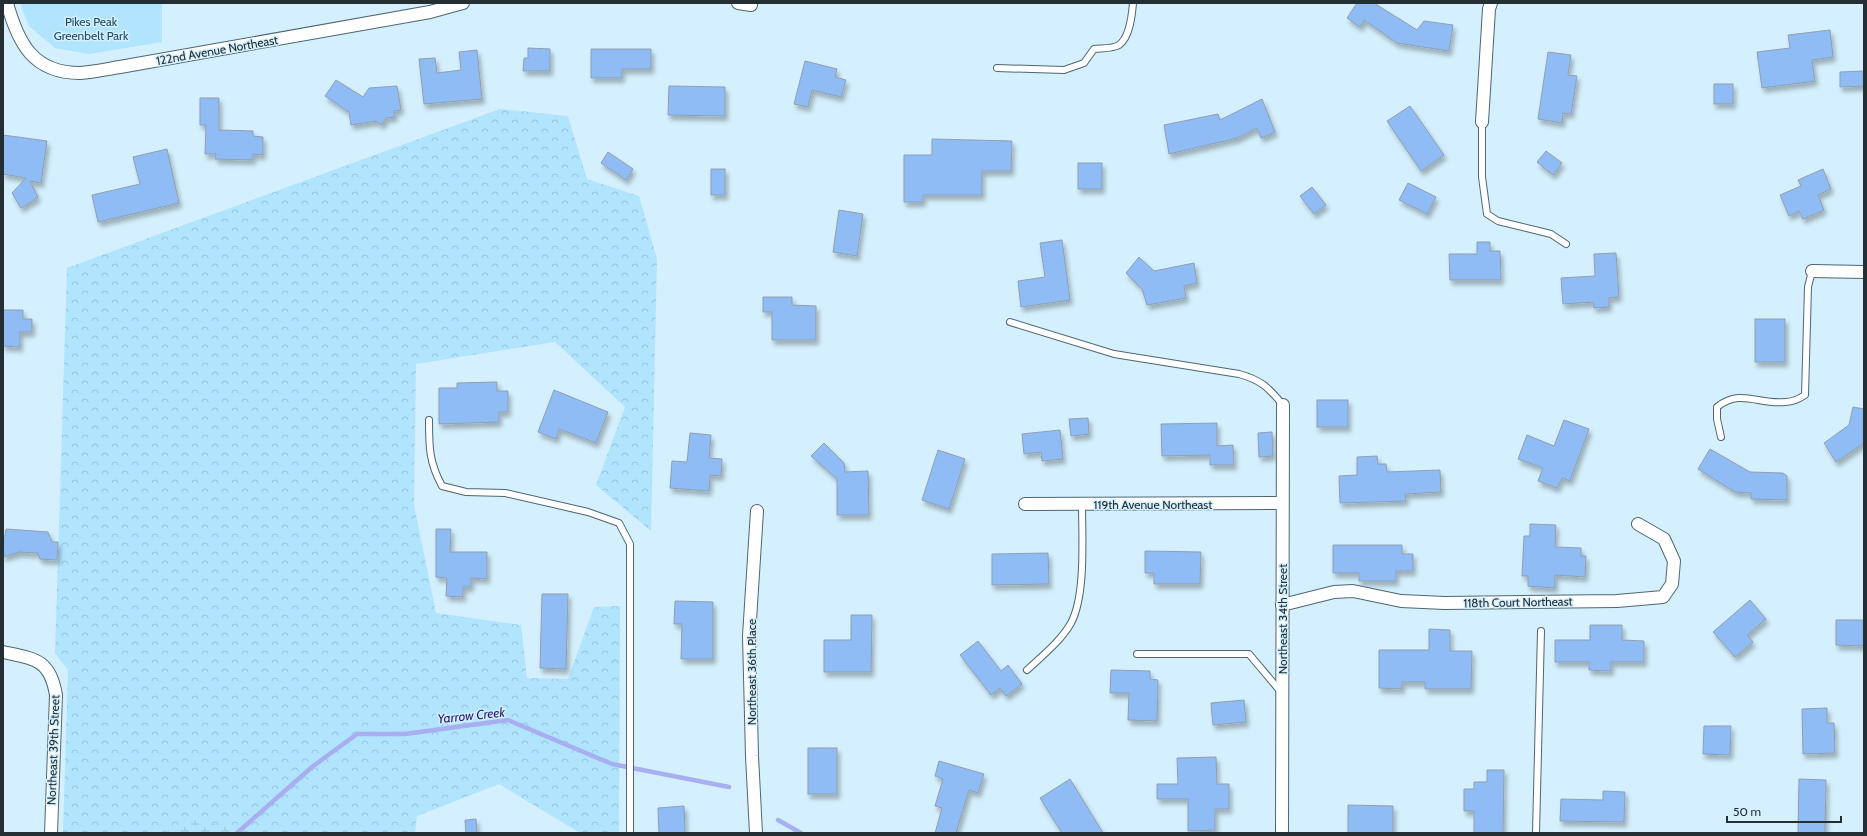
<svg xmlns="http://www.w3.org/2000/svg" width="1867" height="836" font-family="Cabin,sans-serif">
	<defs>
		<pattern id="forest-crowns" width="20" height="18" patternUnits="userSpaceOnUse"><rect width="20" height="18" fill="#b1e4fe"/><path d="M2 6a3 3 0 1 1 6 0M12 15a3 3 0 1 1 6 0" fill="none" stroke="#98c4da"/></pattern>
		<pattern id="wetland-marsh" width="20" height="14" patternUnits="userSpaceOnUse"><rect width="20" height="14" fill="#b1e4fe"/><path d="M1 5h8M5 5V1M11 12h8M15 12V8" fill="none" stroke="#98c4da"/></pattern>
		<filter id="shadow"><feDropShadow dx="2.5" dy="4.5" stdDeviation="2" flood-color="#0004"/></filter>
	</defs>
	<rect width="100%" height="100%" fill="#d4effd"/>
	<polygon fill="url(#forest-crowns)" points="500,109 568,116 587,179 639,196 657,259 651,531 596,485 625,407 555,342 416,364 414,505 436,613 521,625 527,678 568,679 594,607 620,606 619,833 580,833 499,784 417,816 415,833 63,833 68,670 55,653 67,268"/>
	<polygon fill="url(#wetland-marsh)" points="189,819 239,829 239,833 163,833"/>
	<polygon fill="#b1e4fe" points="20,3 162,3 162,42 89,54 55,48 29,26"/>
	<g fill="none" stroke-linecap="round" stroke-linejoin="round">
		<g stroke="#a8aff1" stroke-width="4.5">
			<polyline points="778,820 801,833"/>
			<polyline points="237,833 312,767 357,734 405,734 508,720 612,764 729,787"/>
		</g>
	</g>
	<g fill="#8fbcf4" stroke="#8f9fb3" filter="url(#shadow)">
		<polygon points="1357,3 1374,3 1417,30 1424,21 1453,25 1449,51 1397,43 1364,20 1360,27 1347,18"/>
		<polygon points="1830,30 1833,57 1812,60 1815,81 1762,88 1757,52 1790,48 1788,35"/>
		<polygon points="528,48 550,49 550,71 523,71 524,58 528,58"/>
		<polygon points="591,49 651,49 651,69 622,69 622,78 591,78"/>
		<polygon points="477,50 482,99 424,104 419,59 435,58 437,73 461,70 459,52"/>
		<polygon points="1548,52 1571,55 1568,75 1577,76 1571,114 1563,113 1562,123 1538,119"/>
		<polygon points="805,61 837,69 835,77 846,80 841,97 812,90 808,107 794,104"/>
		<polygon points="1864,71 1864,86 1840,87 1840,72"/>
		<polygon points="336,80 363,97 369,88 397,86 401,110 394,111 395,117 386,118 382,125 376,121 351,125 349,112 325,96"/>
		<rect x="1714" y="84" width="19" height="20"/>
		<polygon points="669,86 725,87 725,116 668,115"/>
		<polygon points="200,98 219,98 219,130 253,131 253,136 263,137 263,155 253,154 253,160 215,159 216,154 205,154 206,125 200,125"/>
		<polygon points="1262,99 1275,132 1261,138 1257,128 1237,138 1169,154 1164,125 1218,114 1220,120"/>
		<polygon points="1410,106 1444,155 1421,171 1387,121"/>
		<polygon points="3,135 47,141 41,183 30,181 38,197 21,208 12,193 26,178 3,174"/>
		<polygon points="932,139 1012,141 1011,171 982,171 982,195 923,195 923,202 904,202 904,155 932,155"/>
		<polygon points="167,149 179,203 98,222 92,195 140,184 133,157"/>
		<polygon points="1546,151 1562,163 1553,175 1537,162"/>
		<polygon points="608,152 633,169 626,180 601,163"/>
		<rect x="1078" y="163" width="24" height="26"/>
		<rect x="711" y="169" width="14" height="26"/>
		<polygon points="1823,169 1831,189 1818,195 1824,210 1803,219 1799,211 1789,216 1780,195 1801,186 1798,180"/>
		<polygon points="1408,183 1436,197 1427,214 1399,200"/>
		<polygon points="1312,187 1326,205 1314,214 1300,196"/>
		<polygon points="839,210 863,214 857,256 833,252"/>
		<polygon points="1062,240 1070,300 1021,307 1018,281 1045,277 1040,243"/>
		<polygon points="1477,242 1490,242 1490,251 1500,251 1501,280 1450,280 1449,254 1477,254"/>
		<polygon points="1616,253 1619,297 1609,298 1609,307 1594,308 1593,302 1563,304 1561,278 1595,276 1594,254"/>
		<polygon points="1139,257 1154,271 1194,263 1197,283 1184,286 1186,298 1147,305 1142,289 1126,273"/>
		<polygon points="763,297 792,297 792,305 816,306 816,340 772,340 772,312 763,312"/>
		<polygon points="3,310 23,310 23,319 32,319 32,332 20,332 20,347 3,346"/>
		<rect x="1755" y="319" width="30" height="43"/>
		<polygon points="497,382 497,391 508,391 508,412 499,412 499,422 439,424 439,388 457,388 457,383"/>
		<polygon points="554,390 608,412 596,443 559,429 556,439 538,432"/>
		<rect x="1317" y="400" width="31" height="27"/>
		<polygon points="1853,407 1864,409 1864,443 1836,462 1824,443 1849,425"/>
		<polygon points="1088,418 1089,434 1071,436 1069,419"/>
		<polygon points="1564,420 1589,429 1570,481 1562,478 1557,488 1538,481 1543,468 1518,459 1527,435 1554,446"/>
		<polygon points="1217,423 1217,446 1233,445 1234,465 1210,465 1210,455 1162,456 1161,424"/>
		<polygon points="1060,430 1063,459 1042,461 1041,452 1024,454 1022,434"/>
		<polygon points="1272,432 1273,456 1259,457 1258,433"/>
		<polygon points="690,433 711,435 709,458 722,459 721,476 710,475 709,491 670,488 672,461 687,462"/>
		<polygon points="824,443 844,463 845,472 868,471 869,515 837,515 837,479 811,456"/>
		<polygon points="1710,449 1750,472 1783,473 1787,476 1787,500 1751,499 1751,493 1735,492 1698,469"/>
		<polygon points="938,450 965,459 949,509 922,500"/>
		<polygon points="1377,456 1378,464 1386,464 1387,472 1440,470 1441,492 1405,494 1406,501 1340,503 1339,476 1357,475 1357,457"/>
		<polygon points="1530,524 1556,525 1555,547 1581,548 1581,556 1586,556 1585,577 1555,575 1555,588 1528,586 1528,576 1522,576 1524,536 1530,536"/>
		<polygon points="6,529 48,532 52,542 58,542 57,560 40,559 38,553 19,552 3,557 3,537 5,536"/>
		<polygon points="436,529 451,529 450,552 487,552 487,579 471,578 471,587 463,587 463,597 446,596 447,578 436,577"/>
		<polygon points="1333,545 1402,545 1402,554 1413,554 1413,571 1396,571 1396,581 1359,581 1359,573 1333,573"/>
		<polygon points="1145,551 1201,552 1200,584 1154,584 1154,573 1145,573"/>
		<polygon points="1048,553 1049,584 992,585 992,554"/>
		<polygon points="542,594 568,594 566,669 540,668"/>
		<polygon points="1750,600 1766,619 1747,635 1753,642 1735,657 1713,632"/>
		<polygon points="675,601 713,602 713,659 681,659 682,624 674,624"/>
		<polygon points="851,615 872,615 871,672 824,672 824,640 851,640"/>
		<polygon points="1836,620 1864,620 1864,646 1836,645"/>
		<polygon points="1590,625 1622,625 1622,640 1644,641 1644,662 1611,662 1611,671 1589,670 1589,662 1555,662 1555,640 1590,640"/>
		<polygon points="1429,629 1450,630 1450,651 1472,651 1471,689 1425,689 1425,682 1402,682 1402,689 1379,688 1379,650 1429,650"/>
		<polygon points="978,641 1001,671 1008,665 1022,684 1006,696 1000,688 991,695 960,655"/>
		<polygon points="1111,670 1150,671 1150,679 1158,680 1157,721 1128,720 1129,693 1110,693"/>
		<polygon points="1244,700 1246,722 1213,725 1211,703"/>
		<polygon points="1827,708 1827,723 1834,723 1835,753 1803,754 1802,709"/>
		<polygon points="1704,726 1731,726 1730,755 1703,754"/>
		<rect x="808" y="748" width="29" height="46"/>
		<polygon points="1216,757 1217,784 1229,784 1229,809 1215,809 1215,830 1188,831 1188,799 1157,799 1157,784 1178,784 1177,758"/>
		<polygon points="939,761 984,774 978,793 969,790 956,833 935,833 942,808 935,806 943,779 935,776"/>
		<polygon points="1487,770 1504,770 1503,833 1474,833 1474,811 1464,811 1464,789 1474,789 1474,782 1487,782"/>
		<polygon points="1070,779 1103,833 1062,833 1040,798"/>
		<polygon points="1799,779 1826,780 1825,833 1798,833"/>
		<polygon points="1603,791 1625,792 1624,822 1560,821 1561,799 1603,800"/>
		<polygon points="1348,805 1393,806 1393,833 1348,833"/>
		<polygon points="684,806 685,833 659,833 658,808"/>
		<polygon points="476,819 477,833 466,833 465,820"/>
	</g>
	<g fill="none" stroke-linecap="round" stroke-linejoin="round">
		<g stroke="#4e6672" stroke-width="8">
			<g id="lane">
				<path d="M997 68 1064 70 1084 63 1094 49C1101 48 1113 49 1119 45 1130 37 1132 15 1133 3"/>
				<polyline points="1482,122 1482,177 1487,214 1498,221 1551,234 1566,244"/>
				<path d="M1010 322 1114 354 1239 374C1261 380 1268 387 1283 405"/>
				<path d="M429 420C429 447 429 462 442 486L466 492 505 493 588 512 619 523 630 544V833"/>
				<path d="M1721 437 1717 419V407C1741 388 1758 405 1785 402 1793 402 1799 399 1805 395L1808 287 1812 271"/>
				<polyline points="1137,654 1249,654 1281,692"/>
				<path d="M1027 670C1042 656 1061 641 1071 623 1086 595 1082 536 1082 504"/>
				<polyline points="1536,833 1541,631"/>
			</g>
		</g>
		<g stroke="#4e6672" stroke-width="14">
			<g id="street">
				<path d="M7 3C18 43 33 73 80 73 93 72 107 69 120 67L430 12 463 3"/>
				<polyline points="738,3 751,5"/>
				<polyline points="1482,122 1489,9 1491,3"/>
				<polyline points="1812,271 1864,272"/>
				<polyline points="1025,504 1282,503"/>
				<polyline points="1282,605 1334,592 1353,591 1401,601 1445,603 1617,601 1663,597 1672,584 1674,561 1664,539 1638,524"/>
				<path d="M3 652C35 659 50 659 56 695L51 833"/>
				<polyline points="756,833 752,756 749,636 757,511"/>
				<polyline points="1282,833 1283,405"/>
			</g>
		</g>
		<use href="#lane" stroke="#fff" stroke-width="6"/>
		<use href="#street" stroke="#fff" stroke-width="12"/>
	</g>
	<g text-anchor="middle" dominant-baseline="central" stroke-width="3" stroke-linejoin="round" paint-order="stroke">
		<g font-size="12" fill="#204d61" stroke="#d4effd">
			<text x="91" y="21">Pikes Peak<tspan x="91" dy="14">Greenbelt Park</tspan></text>
		</g>
		<g font-size="12" fill="#242f34" stroke="#d4effd">
			<text transform="translate(217 50) rotate(-10)">122nd Avenue Northeast</text>
			<text x="1153" y="504">119th Avenue Northeast</text>
			<text transform="translate(1518 602) rotate(-1)">118th Court Northeast</text>
			<text transform="translate(1282 619) rotate(-90)">Northeast 34th Street</text>
			<text transform="translate(751 672) rotate(-90)">Northeast 36th Place</text>
			<text transform="translate(53 750) rotate(-88)">Northeast 39th Street</text>
		</g>
		<g font-size="13" font-style="italic" fill="#241673" stroke="#d4effd">
			<text transform="translate(471 715) rotate(-6)">Yarrow Creek</text>
		</g>
	</g>
	<rect width="1867" height="836" fill="none" stroke="#242f34" stroke-width="8"/>
	<path d="M1727 816v6h114v-6" fill="none" stroke="#242f34" stroke-width="2"/>
	<text x="1733" y="816" font-size="12" fill="#242f34" stroke="#d4effd" stroke-width="3" paint-order="stroke">50 m</text>
</svg>
